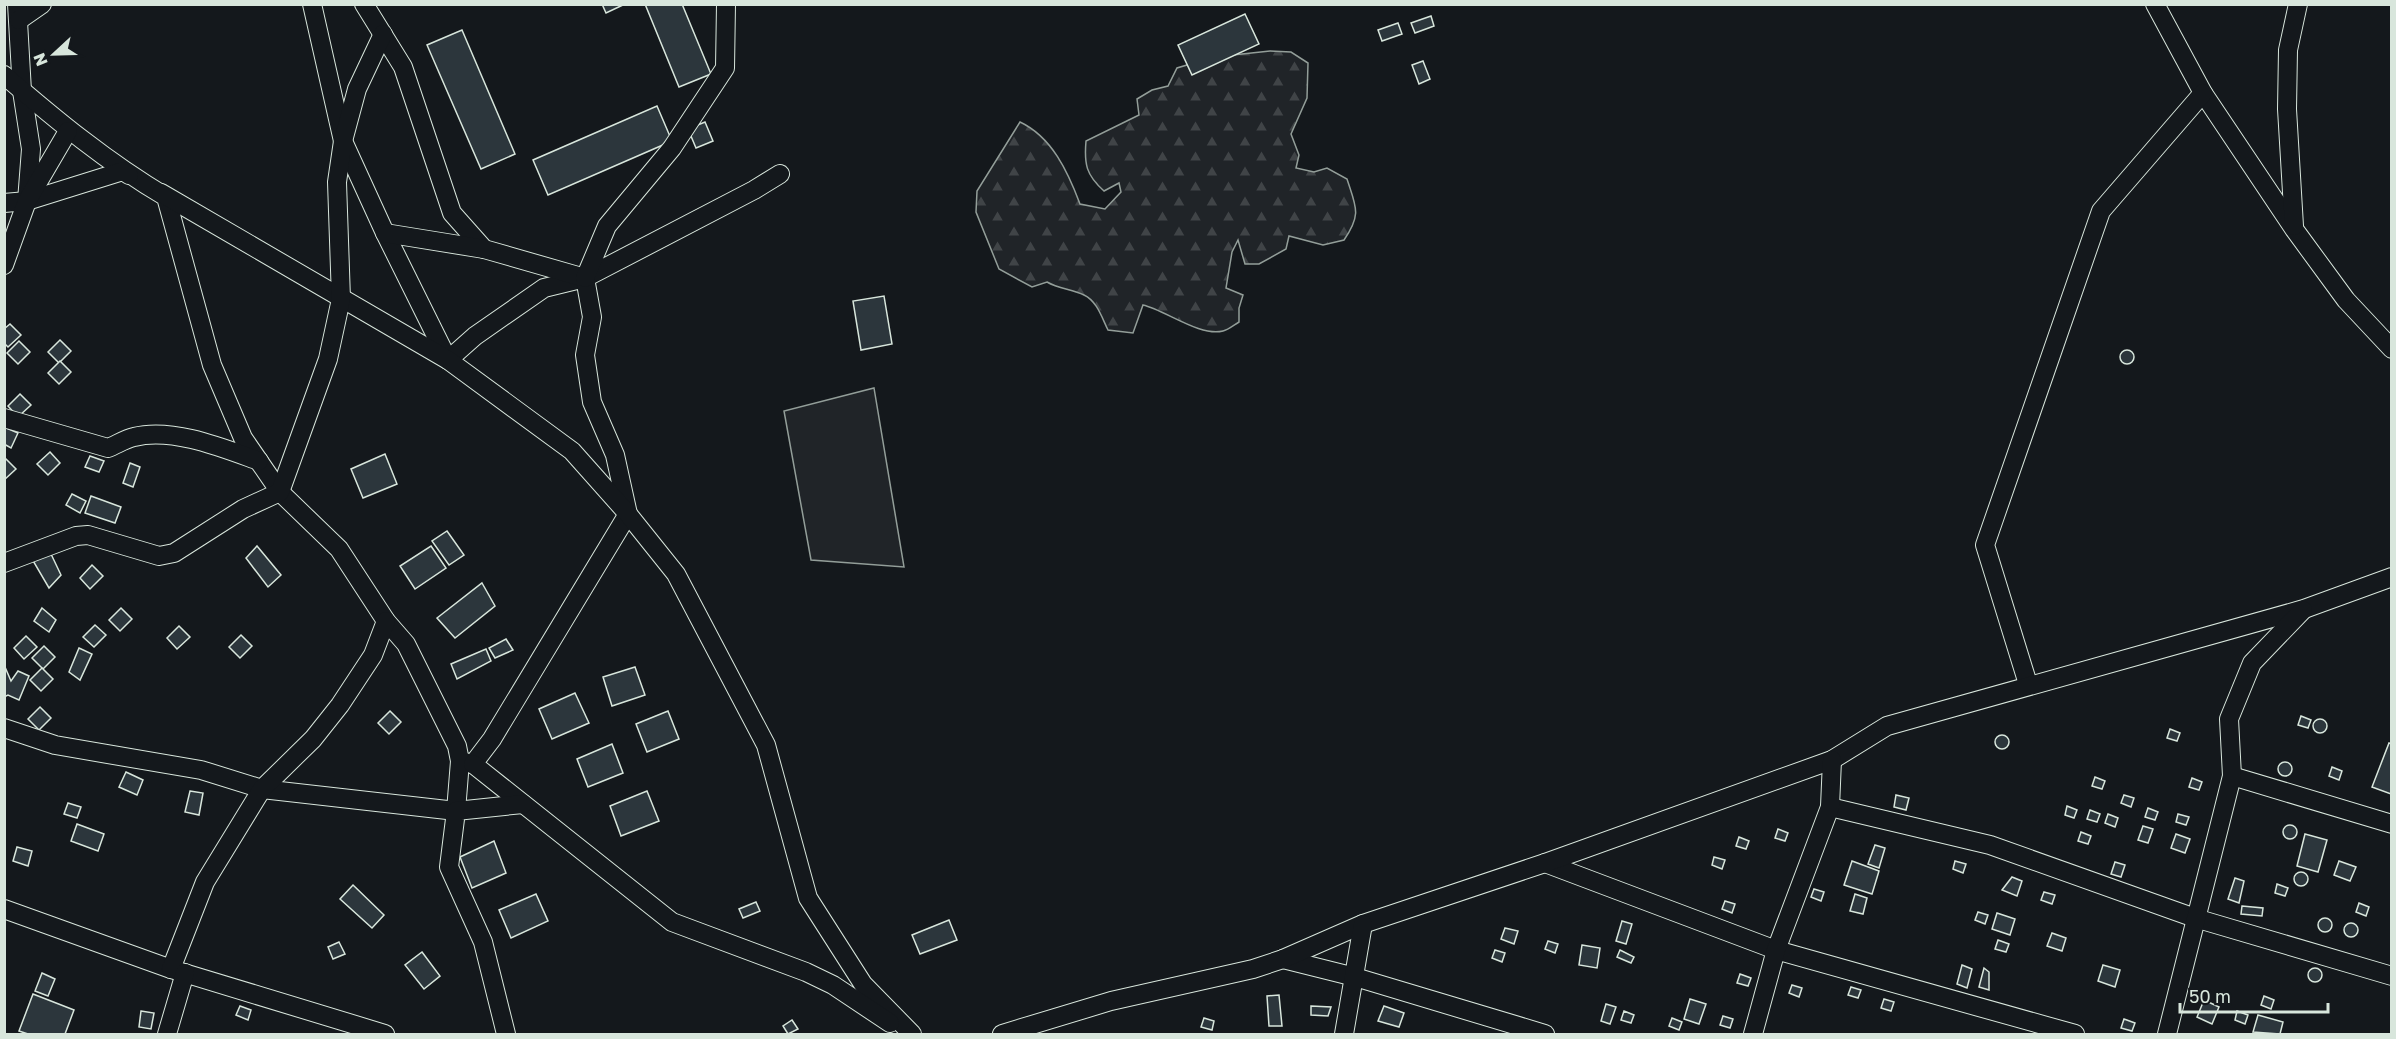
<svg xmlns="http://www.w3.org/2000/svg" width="2396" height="1039" font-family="'Golos Text',sans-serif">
	<defs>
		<pattern id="forest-firs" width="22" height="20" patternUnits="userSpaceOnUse" patternTransform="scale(1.5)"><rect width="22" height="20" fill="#202428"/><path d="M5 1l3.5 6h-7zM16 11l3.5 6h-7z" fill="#404447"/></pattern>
	</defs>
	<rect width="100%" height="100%" fill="#14181c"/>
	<path fill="url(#forest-firs)" stroke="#939e99" stroke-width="1.5" d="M1270 51 1291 52 1308 63 1307 98 1291 134 1299 155 1296 168 1314 172 1327 168 1347 179C1356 207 1362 214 1344 240L1323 245 1289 236 1286 249 1259 264H1245L1238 240 1232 252 1226 288 1243 295 1239 308V322C1234 325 1228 330 1223 331 1200 337 1165 310 1143 305L1133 333 1108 330C1102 318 1097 301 1084 295 1072 289 1059 289 1047 282L1032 287 999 269 976 212 977 191 1020 122C1052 137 1068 172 1080 204L1105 209 1121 192 1119 183 1104 191C1086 175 1084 164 1086 141L1139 115 1137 99 1152 90 1168 86 1177 68 1214 57Z"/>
	<polygon fill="#202428" stroke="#939e99" stroke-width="1.5" points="874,388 904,567 811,560 784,411"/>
	<g fill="#2c363c" stroke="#d8e6dc" stroke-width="1.5">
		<polygon points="602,4 625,4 606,13"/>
		<polygon points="645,4 682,4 711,74 679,87"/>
		<polygon points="1245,14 1259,44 1192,75 1178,45"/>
		<polygon points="1431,16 1434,26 1415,33 1411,23"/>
		<polygon points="1398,23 1402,34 1382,41 1378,30"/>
		<polygon points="462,30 515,154 481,169 427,45"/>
		<polygon points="1423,61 1430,79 1419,84 1412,65"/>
		<polygon points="657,106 672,141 548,195 533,160"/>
		<polygon points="705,122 713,141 696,148 688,129"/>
		<polygon points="884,296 892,344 861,350 853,301"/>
		<polygon points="10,324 21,335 8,347 4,343 4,329"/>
		<polygon points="60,340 71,351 59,363 48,352"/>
		<polygon points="19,341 30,352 18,364 7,353"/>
		<circle cx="2127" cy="357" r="7"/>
		<polygon points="60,361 71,372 59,384 48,373"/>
		<polygon points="20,394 31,405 18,417 8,406"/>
		<polygon points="4,427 18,433 11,448 4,444"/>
		<polygon points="50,452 60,463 48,475 37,464"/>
		<polygon points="385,454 397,484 363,498 351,469"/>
		<polygon points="90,456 104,461 99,472 85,467"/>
		<polygon points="5,458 16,469 4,480 4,459"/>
		<polygon points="130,463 140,467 133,487 123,483"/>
		<polygon points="72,494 86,501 80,513 66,505"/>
		<polygon points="91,496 121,507 115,523 85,513"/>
		<polygon points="447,531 464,555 449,565 432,541"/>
		<polygon points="257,546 281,575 268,587 246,558"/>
		<polygon points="431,546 446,568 415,589 400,566"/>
		<polygon points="51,554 61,575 49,588 32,559"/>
		<polygon points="92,565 103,576 90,589 80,578"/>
		<polygon points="482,583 495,606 455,638 437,618"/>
		<polygon points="42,608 56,620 49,632 34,621"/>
		<polygon points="121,608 132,619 120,631 109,620"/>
		<polygon points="95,625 106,635 94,647 83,637"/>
		<polygon points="179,626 190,637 177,649 167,638"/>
		<polygon points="241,635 252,646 240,658 229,647"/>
		<polygon points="26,636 37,647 24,659 14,648"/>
		<polygon points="506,639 513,650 495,658 489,648"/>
		<polygon points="44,646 55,657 43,669 32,658"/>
		<polygon points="79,648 92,654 80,680 69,672"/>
		<polygon points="486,649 491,661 457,679 451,664"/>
		<polygon points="5,667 11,681 18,671 29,676 19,700 8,695 4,697"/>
		<polygon points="635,667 645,695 612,706 603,677"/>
		<polygon points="42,668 53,679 41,691 30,680"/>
		<polygon points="575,693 589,723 552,739 539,709"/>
		<polygon points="40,707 51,718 39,730 28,719"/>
		<polygon points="390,711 401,722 389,734 378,723"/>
		<polygon points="668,711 679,739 647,752 636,724"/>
		<polygon points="2301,716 2311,720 2308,728 2298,725"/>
		<circle cx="2320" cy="726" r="7"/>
		<polygon points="2170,729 2180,733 2177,741 2167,738"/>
		<circle cx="2002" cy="742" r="7"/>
		<polygon points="2389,743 2392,744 2391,794 2372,787"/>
		<polygon points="612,744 623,773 588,787 577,759"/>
		<circle cx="2285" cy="769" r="7"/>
		<polygon points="2332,767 2342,771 2339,780 2329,776"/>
		<polygon points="126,772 143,780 137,795 119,787"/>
		<polygon points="2095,777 2105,781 2102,789 2092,786"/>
		<polygon points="2192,778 2202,782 2199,790 2189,787"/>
		<polygon points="190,791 203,793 199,815 185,812"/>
		<polygon points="647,791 659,821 621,836 610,806"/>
		<polygon points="1896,795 1909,798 1906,810 1894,807"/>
		<polygon points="2124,795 2134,798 2131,807 2121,803"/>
		<polygon points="68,803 81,807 77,818 64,814"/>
		<polygon points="2067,806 2077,810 2074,818 2065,815"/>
		<polygon points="2148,808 2158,812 2155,820 2145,817"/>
		<polygon points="2090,810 2100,814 2097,822 2087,819"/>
		<polygon points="2108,814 2118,818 2115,827 2105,823"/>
		<polygon points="2178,814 2189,817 2186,825 2176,822"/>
		<polygon points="77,824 104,834 98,851 71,841"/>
		<circle cx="2290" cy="832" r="7"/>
		<polygon points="2143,826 2153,829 2148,843 2138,840"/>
		<polygon points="1778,829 1788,833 1785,841 1775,838"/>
		<polygon points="2081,832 2091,836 2088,844 2078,841"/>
		<polygon points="2176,834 2190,839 2185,853 2171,848"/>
		<polygon points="2305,834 2327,840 2318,872 2297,866"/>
		<polygon points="1739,837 1749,841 1746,849 1736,846"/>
		<polygon points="494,841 506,873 472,888 460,857"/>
		<polygon points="1875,845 1885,848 1879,868 1868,864"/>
		<polygon points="17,847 32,851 28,866 13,861"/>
		<polygon points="1714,857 1725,860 1722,869 1712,865"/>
		<polygon points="1852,861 1879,871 1872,894 1844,885"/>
		<polygon points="1955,861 1966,864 1963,873 1953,869"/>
		<polygon points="2339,861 2356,867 2350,881 2334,875"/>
		<polygon points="2115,862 2125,865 2121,877 2111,874"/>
		<circle cx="2301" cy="879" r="7"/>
		<polygon points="2012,877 2022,881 2017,896 2002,890"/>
		<polygon points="2235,878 2244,881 2239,903 2228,899"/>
		<polygon points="2277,884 2288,888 2285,896 2275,893"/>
		<polygon points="353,885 384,915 372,928 340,899"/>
		<polygon points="1814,889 1824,892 1821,901 1811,897"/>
		<polygon points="2044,892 2055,895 2052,904 2041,900"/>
		<polygon points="536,894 548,921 511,938 499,910"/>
		<polygon points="1855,894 1867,898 1863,914 1850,911"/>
		<polygon points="1725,901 1735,904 1732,913 1722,909"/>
		<polygon points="756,902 760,911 743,918 739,909"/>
		<polygon points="2359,903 2369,907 2366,916 2356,912"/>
		<polygon points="2242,906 2263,908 2262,916 2241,914"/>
		<polygon points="1978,912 1988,915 1985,924 1975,920"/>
		<polygon points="1997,913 2015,919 2010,935 1992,929"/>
		<circle cx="2325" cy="925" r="7"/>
		<polygon points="949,920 957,940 920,954 912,935"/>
		<polygon points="1622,921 1632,924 1626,944 1616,941"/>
		<circle cx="2351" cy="930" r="7"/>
		<polygon points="1505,928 1518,931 1514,944 1501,939"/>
		<polygon points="2052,933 2066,938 2062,951 2047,946"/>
		<polygon points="1998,940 2009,944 2006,952 1995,949"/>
		<polygon points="1548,941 1558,944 1555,953 1545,949"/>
		<polygon points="339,942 345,954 333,959 328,947"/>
		<polygon points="1582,945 1600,948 1597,968 1579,965"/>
		<polygon points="1495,950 1505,953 1502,962 1492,958"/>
		<polygon points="1620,950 1634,957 1631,963 1617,957"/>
		<polygon points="422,952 440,976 424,989 405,965"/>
		<polygon points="1962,965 1972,969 1967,988 1957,984"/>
		<polygon points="2103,965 2120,970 2115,987 2098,981"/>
		<polygon points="1984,968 1989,972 1989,990 1979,987"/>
		<circle cx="2315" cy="975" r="7"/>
		<polygon points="42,973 55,979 48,996 35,991"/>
		<polygon points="1740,974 1751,978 1748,986 1737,983"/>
		<polygon points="1792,985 1802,988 1799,997 1789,993"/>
		<polygon points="1851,987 1861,990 1858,998 1848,995"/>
		<polygon points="33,994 74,1010 65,1034 28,1034 19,1031"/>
		<polygon points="1279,995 1282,1026 1269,1026 1267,996"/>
		<polygon points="2264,996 2274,1000 2271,1009 2261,1005"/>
		<polygon points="1690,999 1706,1004 1699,1024 1684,1019"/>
		<polygon points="1884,999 1894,1002 1891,1011 1881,1008"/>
		<polygon points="2204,1000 2219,1007 2212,1024 2197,1017"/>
		<polygon points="1606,1004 1616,1007 1610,1024 1601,1021"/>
		<polygon points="240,1006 251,1010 248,1020 236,1015"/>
		<polygon points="1311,1006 1331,1007 1328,1016 1311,1015"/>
		<polygon points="1384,1006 1404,1013 1399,1027 1378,1021"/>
		<polygon points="141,1011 154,1013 151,1029 139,1027"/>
		<polygon points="1624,1011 1634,1015 1631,1023 1621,1020"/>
		<polygon points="2237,1011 2248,1015 2245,1024 2235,1020"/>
		<polygon points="2258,1015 2283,1022 2280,1034 2253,1032"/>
		<polygon points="1723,1016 1733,1019 1730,1028 1720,1025"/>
		<polygon points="1204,1018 1214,1021 1212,1030 1201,1027"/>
		<polygon points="1672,1018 1682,1022 1679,1030 1669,1026"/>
		<polygon points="2124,1019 2135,1023 2132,1031 2121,1028"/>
		<polygon points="792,1020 798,1029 788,1034 783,1026"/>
	</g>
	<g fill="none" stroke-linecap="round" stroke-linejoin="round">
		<g stroke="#d8e6dc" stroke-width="20">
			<g id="street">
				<polyline points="17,4 22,91 31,149 27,201"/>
				<polyline points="312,4 343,141 385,233 448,360 475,336 544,288 585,278 754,190 780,174"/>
				<polyline points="364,4 403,67 452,213 484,249 585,278 592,317 585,355 592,402 615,455 628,514 492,739 473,764 460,761"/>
				<polyline points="2155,4 2203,93 2294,229 2346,300 2392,349"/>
				<polyline points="19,20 42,4"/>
				<path d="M4 75C56 120 107 162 166 197L212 365 243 438 280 492 339 549 386 621 406 644 457 746 460 761 456 811 262 789 201 770 55 745 4 728"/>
				<polyline points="161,193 448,360 572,451 628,514 676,574 766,745 808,898 863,984 912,1034"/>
				<polyline points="4,203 27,201 123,171 129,175"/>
				<polyline points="2294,226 2287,109 2288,50 2298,4"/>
				<polyline points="385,233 484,249"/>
				<polyline points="4,265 27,201 68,131"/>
				<polyline points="585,278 607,226 672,148 725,68 726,4"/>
				<path d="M4 418 108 448C116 445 125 439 134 437 172 427 223 448 259 461"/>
				<polyline points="4,563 76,536 88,535 159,556 174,553 243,509 280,492 328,359 341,299 337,182 343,141 357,89 383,34"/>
				<polyline points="2028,684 1985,545 2101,211 2203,93"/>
				<polyline points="473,764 672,922 806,972 833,985 890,1023"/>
				<polyline points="2232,776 2392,824"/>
				<polyline points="1830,807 1990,845 2195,918 2392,976"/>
				<polyline points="1545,863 1776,950 2075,1034"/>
				<polyline points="4,909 171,969 385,1034"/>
				<polyline points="1283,959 1355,977 1545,1034"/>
				<polyline points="171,969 205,882 262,789 313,739 340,705 373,655 386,621"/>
				<polyline points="167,1034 185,973"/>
				<polyline points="506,1034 483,942 449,867 456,811 523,804"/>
				<polyline points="1002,1034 1111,1001 1253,969 1283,959 1363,924 1545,863 1832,760 1887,726 2304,609 2392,577"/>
				<polyline points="1344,1034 1363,924"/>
				<polyline points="1753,1034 1776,950 1830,807 1832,760"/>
				<polyline points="2167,1034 2232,776 2229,719 2252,663 2303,610"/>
			</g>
		</g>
		<use href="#street" stroke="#14181c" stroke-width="18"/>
	</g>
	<rect width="2396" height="1039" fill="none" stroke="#d8e6dc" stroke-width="12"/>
	<g transform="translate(54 54) rotate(248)" stroke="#14181c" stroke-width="4.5" paint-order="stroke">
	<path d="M0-4.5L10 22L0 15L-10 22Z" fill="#d8e6dc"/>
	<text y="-9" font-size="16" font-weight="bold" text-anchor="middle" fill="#d8e6dc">N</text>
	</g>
	<path d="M2180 1003v9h148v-9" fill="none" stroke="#d8e6dc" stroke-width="3"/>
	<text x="2189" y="1003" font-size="18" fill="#d8e6dc" stroke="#14181c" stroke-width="4.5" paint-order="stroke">50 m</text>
</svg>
